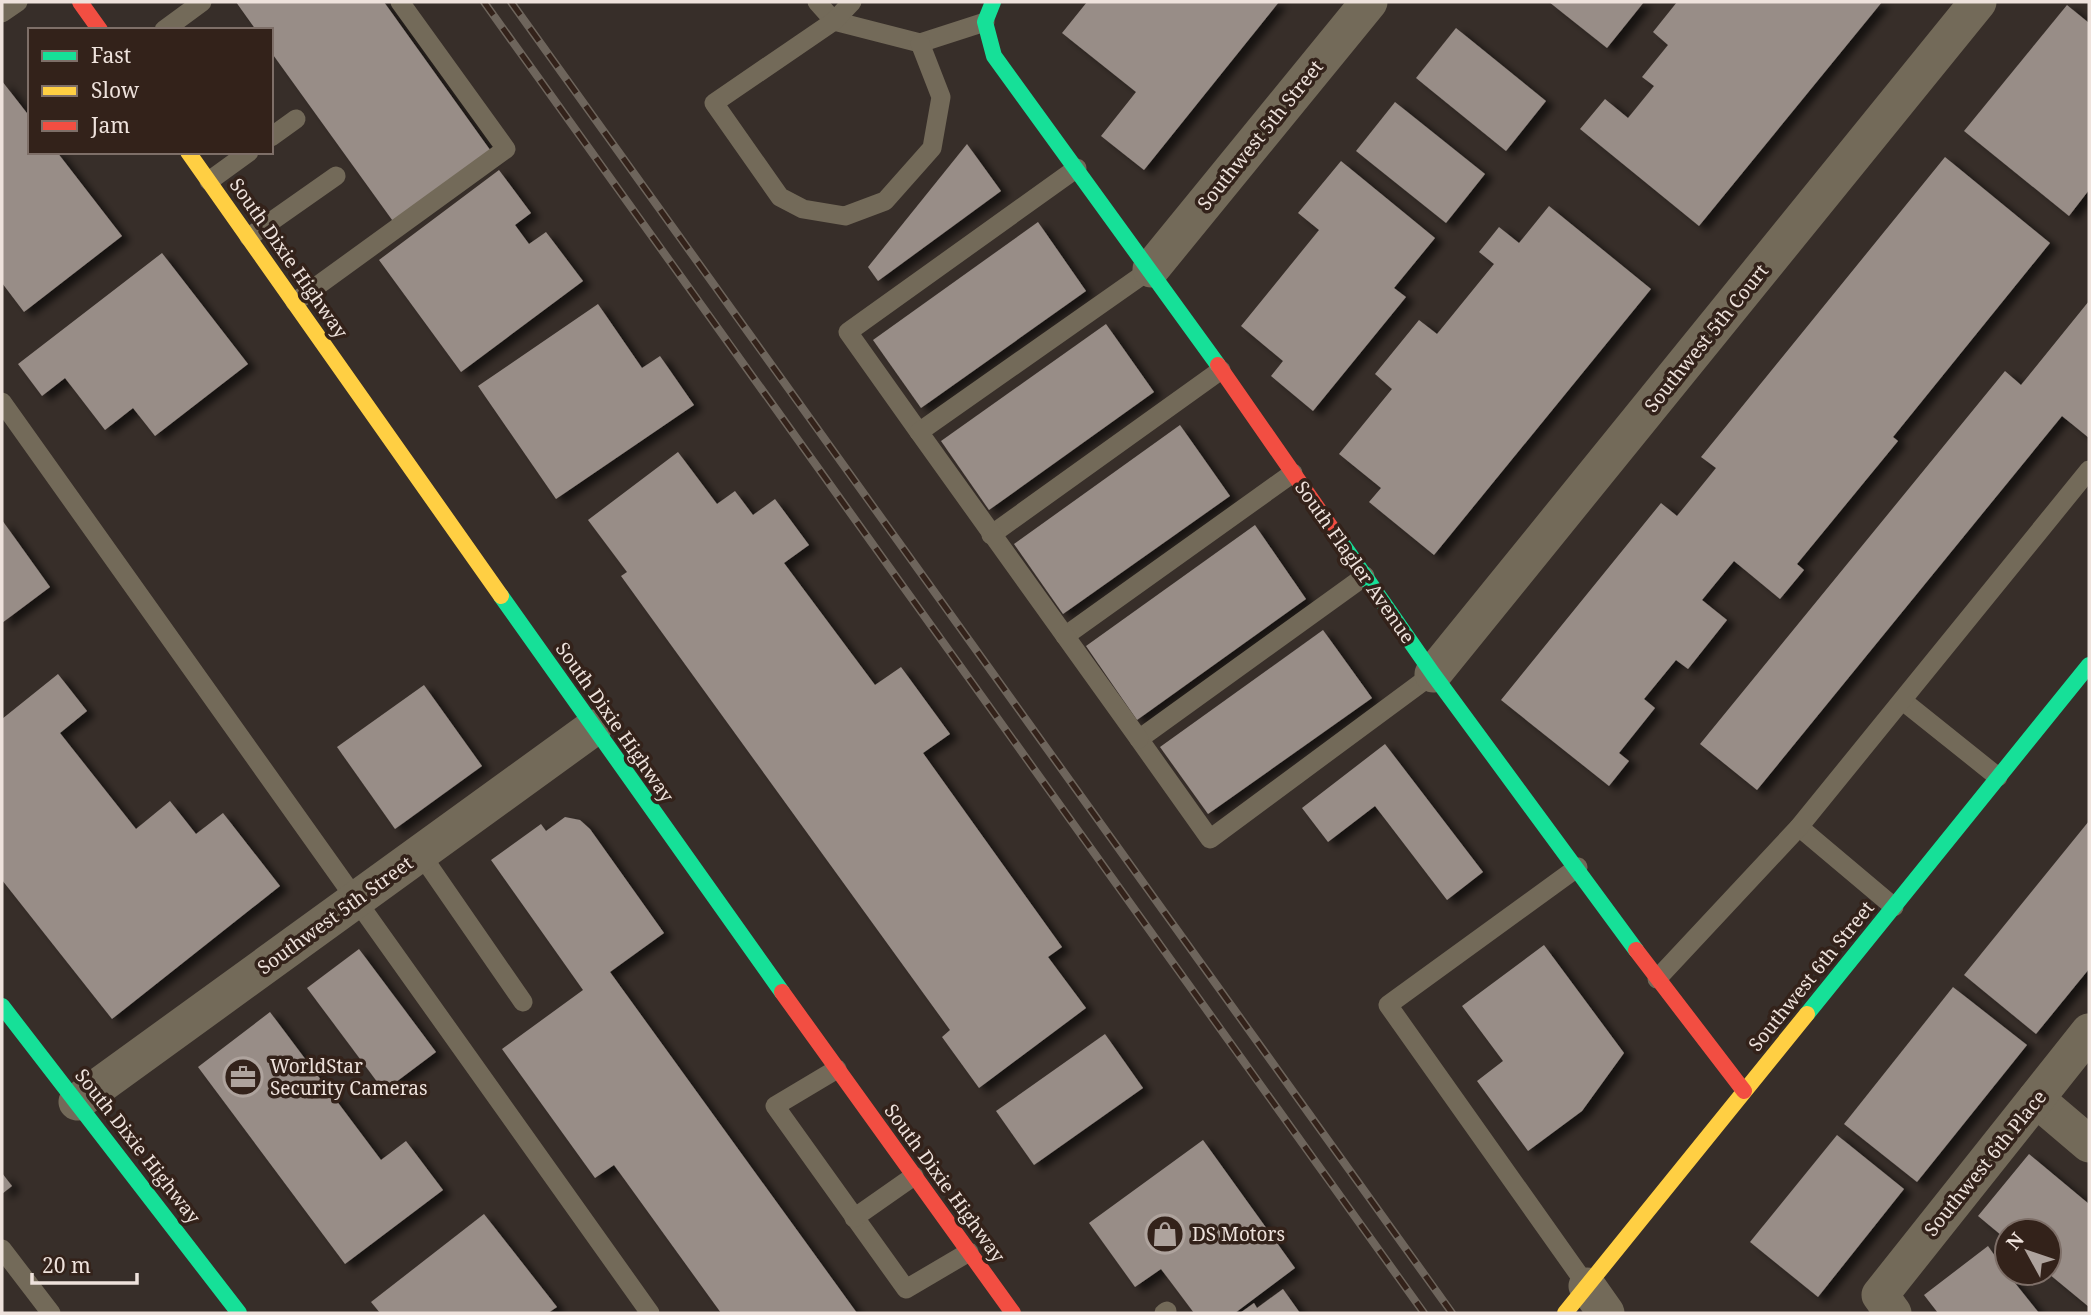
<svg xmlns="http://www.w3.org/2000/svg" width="2091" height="1315" font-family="'Noto Serif',serif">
	<defs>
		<filter id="shadow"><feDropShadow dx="8" dy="4.5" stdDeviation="3.5" flood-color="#0009"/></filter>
	</defs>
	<rect width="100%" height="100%" fill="#372e29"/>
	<g fill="#988d87" filter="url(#shadow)">
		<polygon points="236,2 384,2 493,154 395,224 271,52 271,30 256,30"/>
		<polygon points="1087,2 1279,2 1144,170 1101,136 1136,92 1062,33"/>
		<polygon points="1549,2 1644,2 1607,48"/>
		<polygon points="1677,2 1882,2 1699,226 1580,129 1605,99 1628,118 1654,86 1642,77 1668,45 1653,32"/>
		<polygon points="2067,5 2089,23 2089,190 2069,216 1964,131"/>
		<polygon points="1456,28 1546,101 1506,151 1416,78"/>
		<polygon points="2,81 30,117 30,152 57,152 122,236 24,312 2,283"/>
		<polygon points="1395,102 1485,174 1446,223 1356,151"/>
		<polygon points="967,144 1001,191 878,281 868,267"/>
		<polygon points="1945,157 2050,243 1893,437 1898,441 1797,564 1804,570 1780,599 1734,561 1702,600 1727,620 1688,669 1676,660 1644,699 1655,708 1619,753 1629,761 1609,786 1501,700 1661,503 1677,516 1716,468 1701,457"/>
		<polygon points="1341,161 1435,238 1394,288 1406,297 1313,411 1271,376 1283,361 1241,326 1319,230 1298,213"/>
		<polygon points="499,170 531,213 515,225 529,244 546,232 583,281 461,372 379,260"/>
		<polygon points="1549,206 1651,289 1434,555 1369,502 1381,488 1339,454 1392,389 1375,374 1419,320 1437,334 1494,264 1479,252 1499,227 1519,243"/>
		<polygon points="1038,222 1086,291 921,408 873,340"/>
		<polygon points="162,253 248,364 155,436 133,408 105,430 65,378 42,396 18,364"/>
		<polygon points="2089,301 2089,438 2062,416 1757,790 1700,744 2005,371 2021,385"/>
		<polygon points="598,304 642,368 660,356 694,405 556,499 478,386"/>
		<polygon points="1106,324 1154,392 989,510 941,441"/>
		<polygon points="1180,425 1230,496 1063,614 1014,544"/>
		<polygon points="678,452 717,504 735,491 753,515 775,499 809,545 784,563 875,685 901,667 950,734 923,753 1062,947 1048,957 1086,1008 979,1088 942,1037 950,1030 621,576 627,572 588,520"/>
		<polygon points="2,520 50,587 2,623"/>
		<polygon points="1255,525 1306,599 1137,720 1086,646"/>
		<polygon points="1323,630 1372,698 1208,814 1160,747"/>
		<polygon points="58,674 87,711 60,733 136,829 170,801 196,834 223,813 280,886 112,1019 2,880 2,719"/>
		<polygon points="424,685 482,766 395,829 337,747"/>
		<polygon points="1385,744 1483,872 1447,900 1375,806 1328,842 1302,808"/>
		<polygon points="565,817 580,820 590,829 664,933 610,972 857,1313 721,1313 614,1165 595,1178 502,1049 583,990 491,860 541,824 546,831"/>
		<polygon points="2089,821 2089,969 2036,1034 1964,975"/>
		<polygon points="1544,945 1624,1053 1582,1111 1528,1151 1477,1081 1503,1061 1462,1006"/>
		<polygon points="359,949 436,1052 384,1091 307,988"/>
		<polygon points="1953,987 2027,1045 1917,1182 1844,1124"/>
		<polygon points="270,1012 381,1160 406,1141 443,1190 345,1264 198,1067"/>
		<polygon points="1105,1034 1143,1088 1034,1165 996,1111"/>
		<polygon points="1837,1135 1904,1189 1818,1297 1750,1242"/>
		<polygon points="1203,1140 1295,1268 1235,1313 1194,1313 1161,1269 1135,1287 1089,1223"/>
		<polygon points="2029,1154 2089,1204 2089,1307 2049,1274 2049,1231 2007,1231 2007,1240 1978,1216"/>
		<polygon points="2,1173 12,1186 2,1194"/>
		<polygon points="484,1214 557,1307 548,1313 380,1313 371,1302"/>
		<polygon points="1988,1246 2007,1273 2039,1313 1938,1313 1924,1295"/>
		<polygon points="1283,1289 1300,1313 1240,1313 1254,1303 1257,1308"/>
	</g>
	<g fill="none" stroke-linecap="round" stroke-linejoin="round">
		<g stroke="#736a59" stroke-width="19">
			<polyline points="817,2 834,21 920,43 985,22"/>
			<polyline points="852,2 834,21 714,103 780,197 803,209 845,216 885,201 932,148 941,97 920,43"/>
			<polyline points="2,13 18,2"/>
			<polyline points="164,30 202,2"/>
			<polyline points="271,137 296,119"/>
			<polyline points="209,181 249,152"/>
			<polyline points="249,237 336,176"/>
			<polyline points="295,302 506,149 400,2"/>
			<polyline points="2,402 650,1313"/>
			<polyline points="919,432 848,332 1077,168"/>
			<polyline points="991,535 1221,370"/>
			<polyline points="1365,576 1139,739 1210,839 1433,674"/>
			<polyline points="1065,636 1293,473"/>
			<polyline points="1903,701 1998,777"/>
			<polyline points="1139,739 919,432 1151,269"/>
			<polyline points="1799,827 1894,907"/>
			<polyline points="420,853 523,1002"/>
			<polyline points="1578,867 1388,1005 1587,1286"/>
			<polyline points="1657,979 1799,827 2089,470"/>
			<polyline points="837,1069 775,1106 906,1289 969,1252"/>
			<polyline points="854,1218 914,1176"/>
			<polyline points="2,1249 51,1313"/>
			<polyline points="1164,1313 1167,1311"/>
		</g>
		<g stroke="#736a59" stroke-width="37">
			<polyline points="1151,269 1369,2"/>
			<polyline points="1433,674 1978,2"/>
			<polyline points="2036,1099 2089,1144"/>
			<polyline points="77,1102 593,728"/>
			<polyline points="1587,1286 1606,1313"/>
			<polyline points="1893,1313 1880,1295 2089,1032"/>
		</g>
		<g stroke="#16e098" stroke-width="16">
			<polyline points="993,2 985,22 994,56 1218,365"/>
			<polyline points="1339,539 1433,674 1636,950"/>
			<polyline points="501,596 782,992"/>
			<polyline points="2,1006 239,1313"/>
			<polyline points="1807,1014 2089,665"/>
		</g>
		<g stroke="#ffcf43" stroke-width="16">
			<polyline points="188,152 501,596"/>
			<polyline points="1565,1313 1807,1014"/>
		</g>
		<g stroke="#f24e42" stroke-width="16">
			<polyline points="80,2 100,30"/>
			<polyline points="1218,365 1339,539"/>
			<polyline points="1636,950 1744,1091"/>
			<polyline points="782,992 1013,1313"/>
		</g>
		<g stroke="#6e655c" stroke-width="8">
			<g id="rail">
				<polyline points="484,2 1424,1313"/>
				<polyline points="511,2 1452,1313"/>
			</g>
		</g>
		<use href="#rail" stroke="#33221a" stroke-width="5" stroke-dasharray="16" stroke-linecap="butt"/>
	</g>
	<defs>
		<g id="office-ring" transform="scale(2.0125)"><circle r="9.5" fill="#33221a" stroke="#aea39d" stroke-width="1.5"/><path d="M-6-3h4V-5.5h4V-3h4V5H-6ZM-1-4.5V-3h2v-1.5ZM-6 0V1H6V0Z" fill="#aea39d"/></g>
		<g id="shop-ring" transform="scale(2.0125)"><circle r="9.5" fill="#33221a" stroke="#aea39d" stroke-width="1.5"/><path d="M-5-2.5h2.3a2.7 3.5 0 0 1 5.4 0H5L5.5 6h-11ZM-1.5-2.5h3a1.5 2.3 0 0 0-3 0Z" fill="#aea39d"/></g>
	</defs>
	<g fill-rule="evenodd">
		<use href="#office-ring" x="243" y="1077"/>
		<use href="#shop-ring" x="1165" y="1234"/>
	</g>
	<g text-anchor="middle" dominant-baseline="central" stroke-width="7" stroke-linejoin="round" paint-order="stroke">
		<g font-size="19" fill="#eee2dc" stroke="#33221a">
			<text transform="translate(1260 135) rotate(-51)">Southwest 5th Street</text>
			<text transform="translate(289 258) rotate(55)">South Dixie Highway</text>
			<text transform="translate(1706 338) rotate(-51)">Southwest 5th Court</text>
			<text transform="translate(1355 562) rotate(55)">South Flagler Avenue</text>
			<text transform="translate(615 722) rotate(55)">South Dixie Highway</text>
			<text transform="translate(335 915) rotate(-36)">Southwest 5th Street</text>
			<text transform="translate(1811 976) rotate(-51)">Southwest 6th Street</text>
			<text transform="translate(138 1146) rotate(52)">South Dixie Highway</text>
			<text transform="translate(1985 1163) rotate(-51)">Southwest 6th Place</text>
			<text transform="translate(945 1183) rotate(54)">South Dixie Highway</text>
		</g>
		<g font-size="19" fill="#eee2dc" stroke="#33221a" text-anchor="start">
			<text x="270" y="1066">WorldStar<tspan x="270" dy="22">Security Cameras</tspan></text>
			<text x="1192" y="1234">DS Motors</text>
		</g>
	</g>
	<rect width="2091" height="1315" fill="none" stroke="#eee2dc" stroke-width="7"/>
	<rect x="28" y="28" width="245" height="126" fill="#33221a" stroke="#7e6f68" stroke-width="2"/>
	<rect x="42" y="51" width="35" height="10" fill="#16e098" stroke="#7e6f68" stroke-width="2"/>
	<text x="91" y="63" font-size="21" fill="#eee2dc">Fast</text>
	<rect x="42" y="86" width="35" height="10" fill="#ffcf43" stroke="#7e6f68" stroke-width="2"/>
	<text x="91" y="98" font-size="21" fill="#eee2dc">Slow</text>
	<rect x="42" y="121" width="35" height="10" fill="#f24e42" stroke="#7e6f68" stroke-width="2"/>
	<text x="91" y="133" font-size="21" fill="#eee2dc">Jam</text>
	<g transform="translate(2028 1252) rotate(310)"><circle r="33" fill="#33221a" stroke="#7e6f68" stroke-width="2"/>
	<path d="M0-5L12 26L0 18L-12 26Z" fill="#aea39d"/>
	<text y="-10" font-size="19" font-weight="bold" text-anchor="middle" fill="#eee2dc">N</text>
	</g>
	<path d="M32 1273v10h105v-10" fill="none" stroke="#eee2dc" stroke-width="3.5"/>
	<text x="42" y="1273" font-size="21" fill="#eee2dc" stroke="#33221a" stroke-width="5" paint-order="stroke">20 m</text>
</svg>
